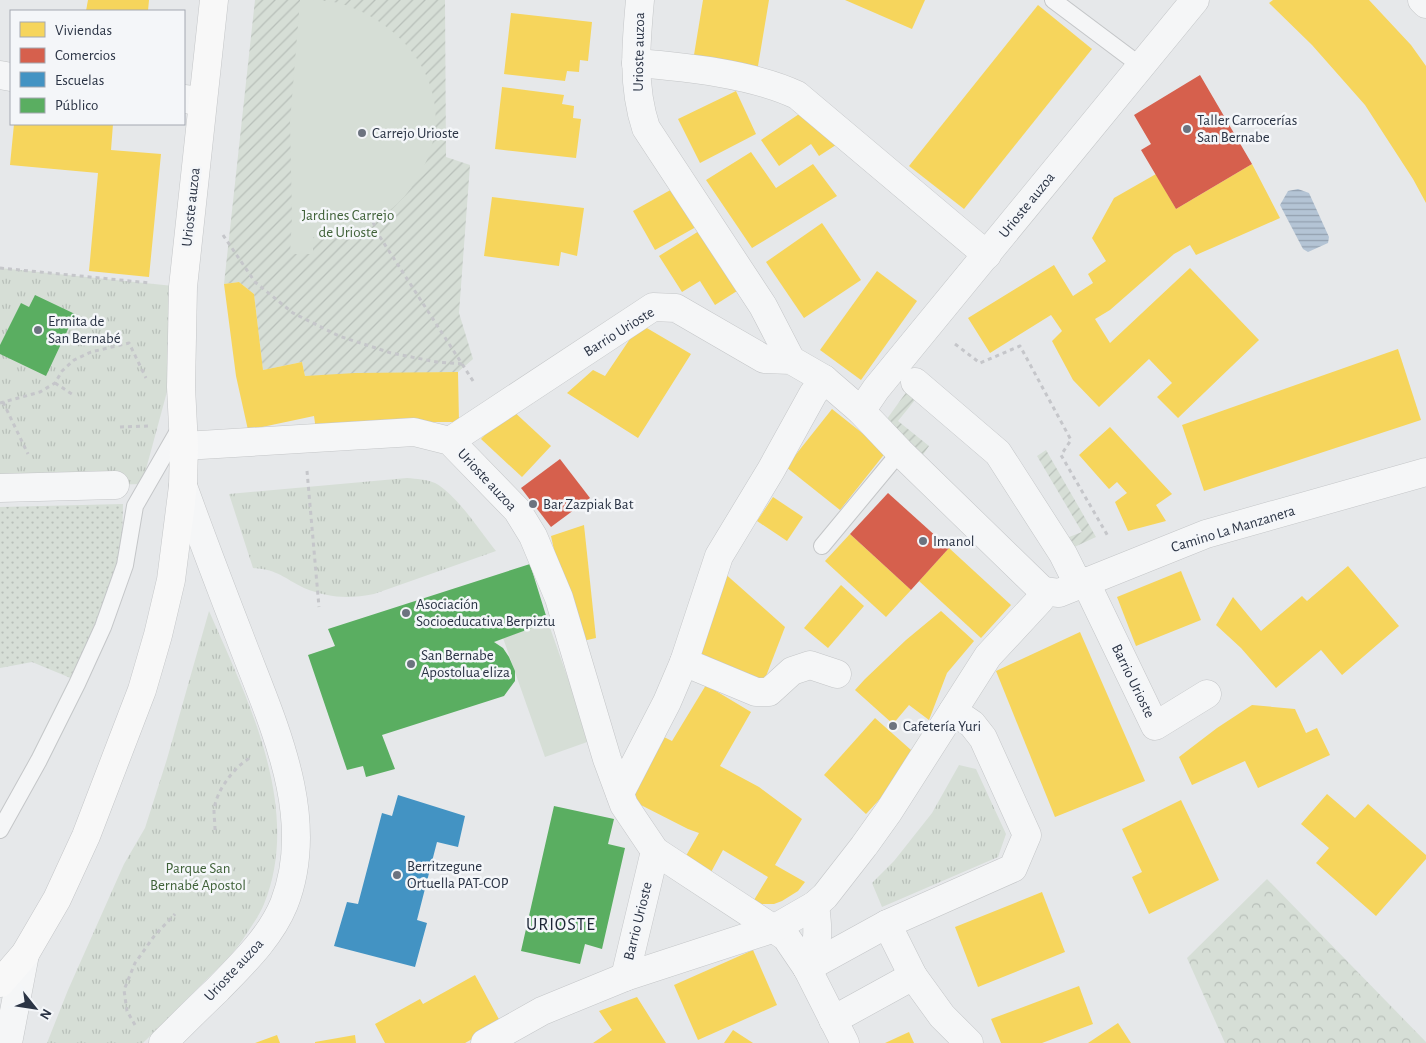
<svg xmlns="http://www.w3.org/2000/svg" width="1426" height="1043" font-family="'Alegreya Sans',sans-serif">
	<defs>
		<pattern id="grass-dots" width="8" height="8" patternUnits="userSpaceOnUse" patternTransform="scale(1.25)"><rect width="8" height="8" fill="#d6ded6"/><path d="M2 2h.1M6 6h.1" fill="none" stroke="#b8bfb9" stroke-width="1.8" stroke-linecap="round"/></pattern>
		<pattern id="forest-crowns" width="20" height="18" patternUnits="userSpaceOnUse" patternTransform="scale(1.25)"><rect width="20" height="18" fill="#d6ded6"/><path d="M2 6a3 3 0 1 1 6 0M12 15a3 3 0 1 1 6 0" fill="none" stroke="#b8bfb9"/></pattern>
		<pattern id="park-tufts" width="24" height="20" patternUnits="userSpaceOnUse" patternTransform="scale(1.25)"><rect width="24" height="20" fill="#d6ded6"/><path d="M3 7l-1-3M5 7V3M7 7l1-3M15 17l-1-3M17 17v-4M19 17l1-3" fill="none" stroke="#b8bfb9"/></pattern>
		<pattern id="garden-furrows" width="10" height="10" patternUnits="userSpaceOnUse" patternTransform="scale(1.25)"><rect width="10" height="10" fill="#d6ded6"/><path d="M-1 1l2-2M0 10L10 0M9 11l2-2" fill="none" stroke="#b8bfb9"/></pattern>
		<pattern id="water-rules" width="6" height="5" patternUnits="userSpaceOnUse" patternTransform="scale(1.25)"><rect width="6" height="5" fill="#b4c4d5"/><path d="M0 2.5h6" fill="none" stroke="#93a0af"/></pattern>
	</defs>
	<rect width="100%" height="100%" fill="#e6e8ea"/>
	<polygon fill="url(#grass-dots)" points="123,504 122,545 108,594 73,679 32,662 0,668 0,507"/>
	<polygon fill="url(#forest-crowns)" points="1267,879 1426,1042 1426,1043 1225,1043 1187,958"/>
	<g fill="url(#park-tufts)">
		<polygon points="0,268 183,287 168,388 142,484 0,488"/>
		<path d="M407 478C417 479 426 479 435 483 456 494 480 531 496 551L374 594C349 599 329 598 304 588 283 578 279 570 253 568L229 494Z"/>
		<path d="M209 611C247 698 303 808 264 904 260 914 253 924 247 933 235 953 218 968 202 984 182 1004 163 1023 143 1043H47L68 990 124 864 145 828 167 759Z"/>
		<polygon points="959,765 976,769 1006,834 998,857 882,907 872,883 894,861 932,813"/>
	</g>
	<g fill="url(#garden-furrows)">
		<polygon points="255,0 445,0 446,157 470,165 459,313 473,359 458,372 305,376 302,362 263,370 254,294 239,282 224,284"/>
		<polygon points="910,387 919,395 898,421 929,446 922,456 884,423"/>
		<polygon points="1046,450 1096,537 1070,549 1064,539 1082,532 1037,456"/>
	</g>
	<g fill="#d6ded6">
		<path d="M300 0C316 0 333 0 348 6 421 33 462 109 417 179 402 204 381 220 354 231 342 236 326 236 313 237V254H290L292 217 290 122Z"/>
		<polygon points="548,622 590,741 545,757 503,638"/>
	</g>
	<polygon fill="url(#water-rules)" points="1298,189 1309,193 1329,237 1328,243 1308,252 1303,249 1280,205 1288,191"/>
	<g fill="#f6d55c">
		<polygon points="88,0 149,0 148,11 86,11"/>
		<polygon points="703,0 769,0 757,72 693,61"/>
		<polygon points="845,0 925,0 912,29"/>
		<polygon points="1273,0 1369,0 1411,45 1426,66 1426,203 1413,179 1365,105 1312,45 1269,3"/>
		<polygon points="1038,5 1092,49 964,209 909,166"/>
		<polygon points="511,13 592,22 588,61 580,60 579,72 567,71 565,81 504,74"/>
		<polygon points="502,87 564,95 562,104 574,106 573,118 581,119 576,158 495,149"/>
		<polygon points="736,91 756,134 700,163 678,119"/>
		<polygon points="802,112 839,143 819,156 811,144 779,166 761,140"/>
		<polygon points="14,124 113,124 111,150 161,154 149,277 89,271 98,173 10,165"/>
		<polygon points="751,152 776,188 813,164 837,196 752,248 706,180"/>
		<polygon points="1252,164 1280,218 1196,255 1190,245 1174,254 1110,310 1095,319 1110,343 1190,268 1259,340 1178,418 1157,397 1172,383 1149,359 1099,407 1073,380 1052,341 1062,331 1051,315 990,353 968,318 1054,265 1073,296 1093,283 1088,274 1106,261 1092,238 1114,198 1156,174 1176,209"/>
		<polygon points="674,188 696,227 655,250 633,211"/>
		<polygon points="492,197 584,208 577,256 561,252 559,266 484,256"/>
		<polygon points="822,223 861,280 804,318 766,262"/>
		<polygon points="699,231 737,291 715,305 700,281 682,292 659,256"/>
		<polygon points="877,271 917,301 861,380 820,350"/>
		<polygon points="239,282 254,294 263,370 302,362 305,376 355,373 458,372 459,422 355,422 316,430 314,416 248,430 236,376 224,284"/>
		<polygon points="640,324 691,354 638,438 567,393 593,370 605,376"/>
		<polygon points="1398,349 1421,420 1204,491 1182,425"/>
		<polygon points="510,408 551,446 522,477 481,439"/>
		<polygon points="832,409 886,452 840,510 786,467"/>
		<polygon points="1110,427 1172,494 1156,505 1166,521 1128,531 1115,502 1127,493 1117,482 1109,489 1079,455"/>
		<polygon points="773,497 803,517 787,541 757,521"/>
		<polygon points="584,525 596,638 574,643 551,536"/>
		<polygon points="850,534 911,590 886,617 825,561"/>
		<polygon points="949,548 1011,605 981,638 919,581"/>
		<polygon points="1348,566 1399,626 1342,675 1321,650 1276,688 1241,648 1216,625 1233,597 1261,631 1302,596 1307,601"/>
		<polygon points="722,571 785,627 763,684 689,655"/>
		<polygon points="1181,571 1201,620 1136,646 1117,597"/>
		<polygon points="841,585 864,606 828,648 804,628"/>
		<polygon points="941,611 974,641 947,673 929,720 909,705 893,724 855,690 865,679 906,640"/>
		<polygon points="1080,632 1145,781 1055,817 996,671"/>
		<polygon points="706,685 751,712 720,766 759,787 802,819 775,865 805,882 798,891 782,901 774,904 760,904 754,900 768,877 723,850 709,876 683,861 699,833 688,829 631,800 664,737 672,741"/>
		<polygon points="1252,705 1295,709 1306,733 1317,728 1330,755 1258,788 1245,761 1192,785 1179,757 1217,728"/>
		<polygon points="875,718 911,750 903,774 866,814 824,775"/>
		<polygon points="1327,794 1355,818 1368,804 1426,855 1426,859 1376,916 1316,863 1329,848 1301,824"/>
		<polygon points="1181,800 1219,880 1149,914 1132,877 1142,872 1122,829"/>
		<polygon points="1042,892 1065,952 978,987 955,927"/>
		<polygon points="753,950 777,1005 698,1040 674,985"/>
		<polygon points="475,975 501,1023 465,1043 385,1043 375,1024 420,999 423,1004"/>
		<polygon points="1079,986 1093,1024 1042,1043 1001,1043 991,1019"/>
		<polygon points="637,997 666,1043 593,1043 612,1030 599,1011"/>
		<polygon points="1118,1023 1131,1043 1088,1043"/>
		<polygon points="733,1030 753,1043 724,1043"/>
		<polygon points="909,1032 914,1043 885,1043"/>
		<polygon points="277,1035 280,1043 255,1043"/>
		<polygon points="355,1035 356,1043 315,1043 315,1042"/>
	</g>
	<g fill="#d6604d">
		<polygon points="1200,75 1252,164 1176,209 1141,150 1151,144 1134,115"/>
		<polygon points="560,459 590,498 551,527 521,488"/>
		<polygon points="888,493 949,548 911,590 850,534"/>
	</g>
	<polygon fill="#4393c3" points="398,795 465,816 458,847 437,842 417,920 427,923 415,967 334,946 347,902 358,904 382,813 392,816"/>
	<g fill="#5aae61">
		<polygon points="35,295 75,314 46,376 0,354 0,345 21,303 29,307"/>
		<polygon points="530,564 548,622 494,642 503,648 509,657 515,671 515,681 504,696 382,735 395,769 366,777 363,766 347,770 308,655 335,646 328,629"/>
		<polygon points="554,806 614,819 608,844 625,848 602,949 585,944 580,964 521,951"/>
	</g>
	<g fill="none" stroke-linecap="round" stroke-linejoin="round">
		<g stroke="#c4c6c8" stroke-width="18">
			<g id="lane">
				<polyline points="1053,0 1141,66"/>
				<polyline points="822,546 900,452"/>
				<polyline points="0,830 39,760 77,684 103,627 125,565 135,506 181,426"/>
			</g>
		</g>
		<g stroke="#c4c6c8" stroke-width="29">
			<g id="street">
				<path d="M640 0C636 43 632 86 646 128L763 306 791 360"/>
				<polyline points="1422,0 1426,4"/>
				<path d="M636 63C686 67 752 74 797 95L987 255"/>
				<polyline points="0,75 11,77"/>
				<polyline points="184,99 202,101"/>
				<polyline points="915,382 998,453 1063,554 1078,584"/>
				<polyline points="861,411 876,389 1195,0"/>
				<polyline points="450,441 653,307 676,308 764,359 791,360 824,379 861,411 900,452 1043,591"/>
				<polyline points="184,446 414,432 450,441 517,510 533,536 559,598 607,759 624,805 655,851 786,937 807,968 845,1043"/>
				<polyline points="0,488 115,485"/>
				<polyline points="1085,581 1155,726 1207,694"/>
				<polyline points="1043,591 1059,593 1206,534 1426,472"/>
				<polyline points="684,662 756,692 769,692 792,671 810,665 837,674"/>
				<polyline points="620,793 667,702 684,662 719,556 771,470 813,394 824,379"/>
				<polyline points="887,924 913,976 942,1016 969,1043"/>
				<polyline points="807,968 887,924 1013,868 1027,835 983,738 972,724 953,711"/>
				<path d="M807 968C819 940 819 935 815 905"/>
				<polyline points="625,977 655,851"/>
				<polyline points="833,1020 913,976"/>
				<polyline points="8,1043 25,954"/>
				<path d="M163 1043C181 1025 199 1007 217 990 242 964 270 938 284 904 319 815 270 718 239 635 220 586 201 536 183 486"/>
				<polyline points="485,1043 542,1011 625,977 775,928 815,905 825,896 864,846 889,811 988,656 1040,600 1043,591"/>
			</g>
		</g>
		<g stroke="#c4c6c8" stroke-width="29">
			<polyline id="secondary" points="0,983 25,954 57,899 86,836 142,690 158,635 171,580 183,486 184,446 181,387 183,287 214,0"/>
		</g>
		<g stroke="#c5c6ca" stroke-width="3" stroke-dasharray="4 4" stroke-linecap="butt">
			<polyline points="373,222 378,234 475,384"/>
			<polyline points="223,235 255,282 293,313 339,336 391,353 437,362 463,364"/>
			<polyline points="0,268 150,283"/>
			<polyline points="955,344 980,363 1020,346 1071,440 1061,455 1109,538"/>
			<polyline points="55,383 75,396"/>
			<polyline points="3,402 28,454"/>
			<polyline points="0,403 40,392 55,383 62,371 74,360 91,352 129,343 146,378"/>
			<polyline points="120,427 149,426"/>
			<polyline points="307,471 319,607"/>
			<path d="M215 830C215 823 214 816 214 810 216 791 234 767 250 758"/>
			<polyline points="135,1025 127,1011 124,990 135,963 155,935 175,914"/>
		</g>
		<use href="#lane" stroke="#f5f6f7" stroke-width="16"/>
		<use href="#street" stroke="#f5f6f7" stroke-width="28"/>
		<use href="#secondary" stroke="#f8f8f8" stroke-width="28"/>
	</g>
	<g fill="#6c737f" stroke="#f4f6f9" stroke-width="2">
		<circle cx="1187" cy="129" r="5"/>
		<circle cx="362" cy="133" r="5"/>
		<circle cx="38" cy="330" r="5"/>
		<circle cx="533" cy="504" r="5"/>
		<circle cx="923" cy="541" r="5"/>
		<circle cx="406" cy="613" r="5"/>
		<circle cx="411" cy="664" r="5"/>
		<circle cx="893" cy="726" r="5"/>
		<circle cx="397" cy="875" r="5"/>
	</g>
	<g text-anchor="middle" dominant-baseline="central" stroke-width="5" stroke-linejoin="round" paint-order="stroke">
		<g font-size="15" fill="#2b3445" stroke="#f4f6f9">
			<text transform="translate(639 52) rotate(-89)">Urioste auzoa</text>
			<text transform="translate(1027 205) rotate(-51)">Urioste auzoa</text>
			<text transform="translate(191 207) rotate(-84)">Urioste auzoa</text>
			<text transform="translate(619 332) rotate(-32)">Barrio Urioste</text>
			<text transform="translate(487 480) rotate(47)">Urioste auzoa</text>
			<text transform="translate(1233 529) rotate(-17)">Camino La Manzanera</text>
			<text transform="translate(1133 681) rotate(64)">Barrio Urioste</text>
			<text transform="translate(638 921) rotate(-76)">Barrio Urioste</text>
			<text transform="translate(234 970) rotate(-47)">Urioste auzoa</text>
		</g>
		<g font-size="15" fill="#2b3445" stroke="#f4f6f9" text-anchor="start">
			<text x="1197" y="120">Taller Carrocerías<tspan x="1197" dy="17">San Bernabe</tspan></text>
			<text x="372" y="133">Carrejo Urioste</text>
			<text x="48" y="321">Ermita de<tspan x="48" dy="17">San Bernabé</tspan></text>
			<text x="543" y="504">Bar Zazpiak Bat</text>
			<text x="933" y="541">Imanol</text>
			<text x="416" y="604">Asociación<tspan x="416" dy="17">Socioeducativa Berpiztu</tspan></text>
			<text x="421" y="655">San Bernabe<tspan x="421" dy="17">Apostolua eliza</tspan></text>
			<text x="903" y="726">Cafetería Yuri</text>
			<text x="407" y="866">Berritzegune<tspan x="407" dy="17">Ortuella PAT-COP</tspan></text>
		</g>
		<g font-size="15" fill="#3f6138" stroke="#f4f6f9">
			<text x="348" y="215">Jardines Carrejo<tspan x="348" dy="17">de Urioste</tspan></text>
			<text x="198" y="868">Parque San<tspan x="198" dy="17">Bernabé Apostol</tspan></text>
		</g>
		<g font-size="18" letter-spacing="1" fill="#1d2536" stroke="#f4f6f9">
			<text x="561" y="925">URIOSTE</text>
		</g>
	</g>
	<rect x="10" y="10" width="175" height="115" fill="#f4f6f9" stroke="#a4a8b1"/>
	<rect x="20" y="22" width="25" height="15" fill="#f6d55c" stroke="#a4a8b1"/>
	<text x="55" y="35" font-size="15" fill="#2b3445">Viviendas</text>
	<rect x="20" y="48" width="25" height="15" fill="#d6604d" stroke="#a4a8b1"/>
	<text x="55" y="60" font-size="15" fill="#2b3445">Comercios</text>
	<rect x="20" y="72" width="25" height="15" fill="#4393c3" stroke="#a4a8b1"/>
	<text x="55" y="85" font-size="15" fill="#2b3445">Escuelas</text>
	<rect x="20" y="98" width="25" height="15" fill="#5aae61" stroke="#a4a8b1"/>
	<text x="55" y="110" font-size="15" fill="#2b3445">Público</text>
	<g transform="translate(35 1008) rotate(120)" stroke="#f4f6f9" stroke-width="4" paint-order="stroke">
	<path d="M0-4L9 19L0 12L-9 19Z" fill="#2b3445"/>
	<text y="-8" font-size="14" font-weight="bold" text-anchor="middle" fill="#2b3445">N</text>
	</g>
</svg>
